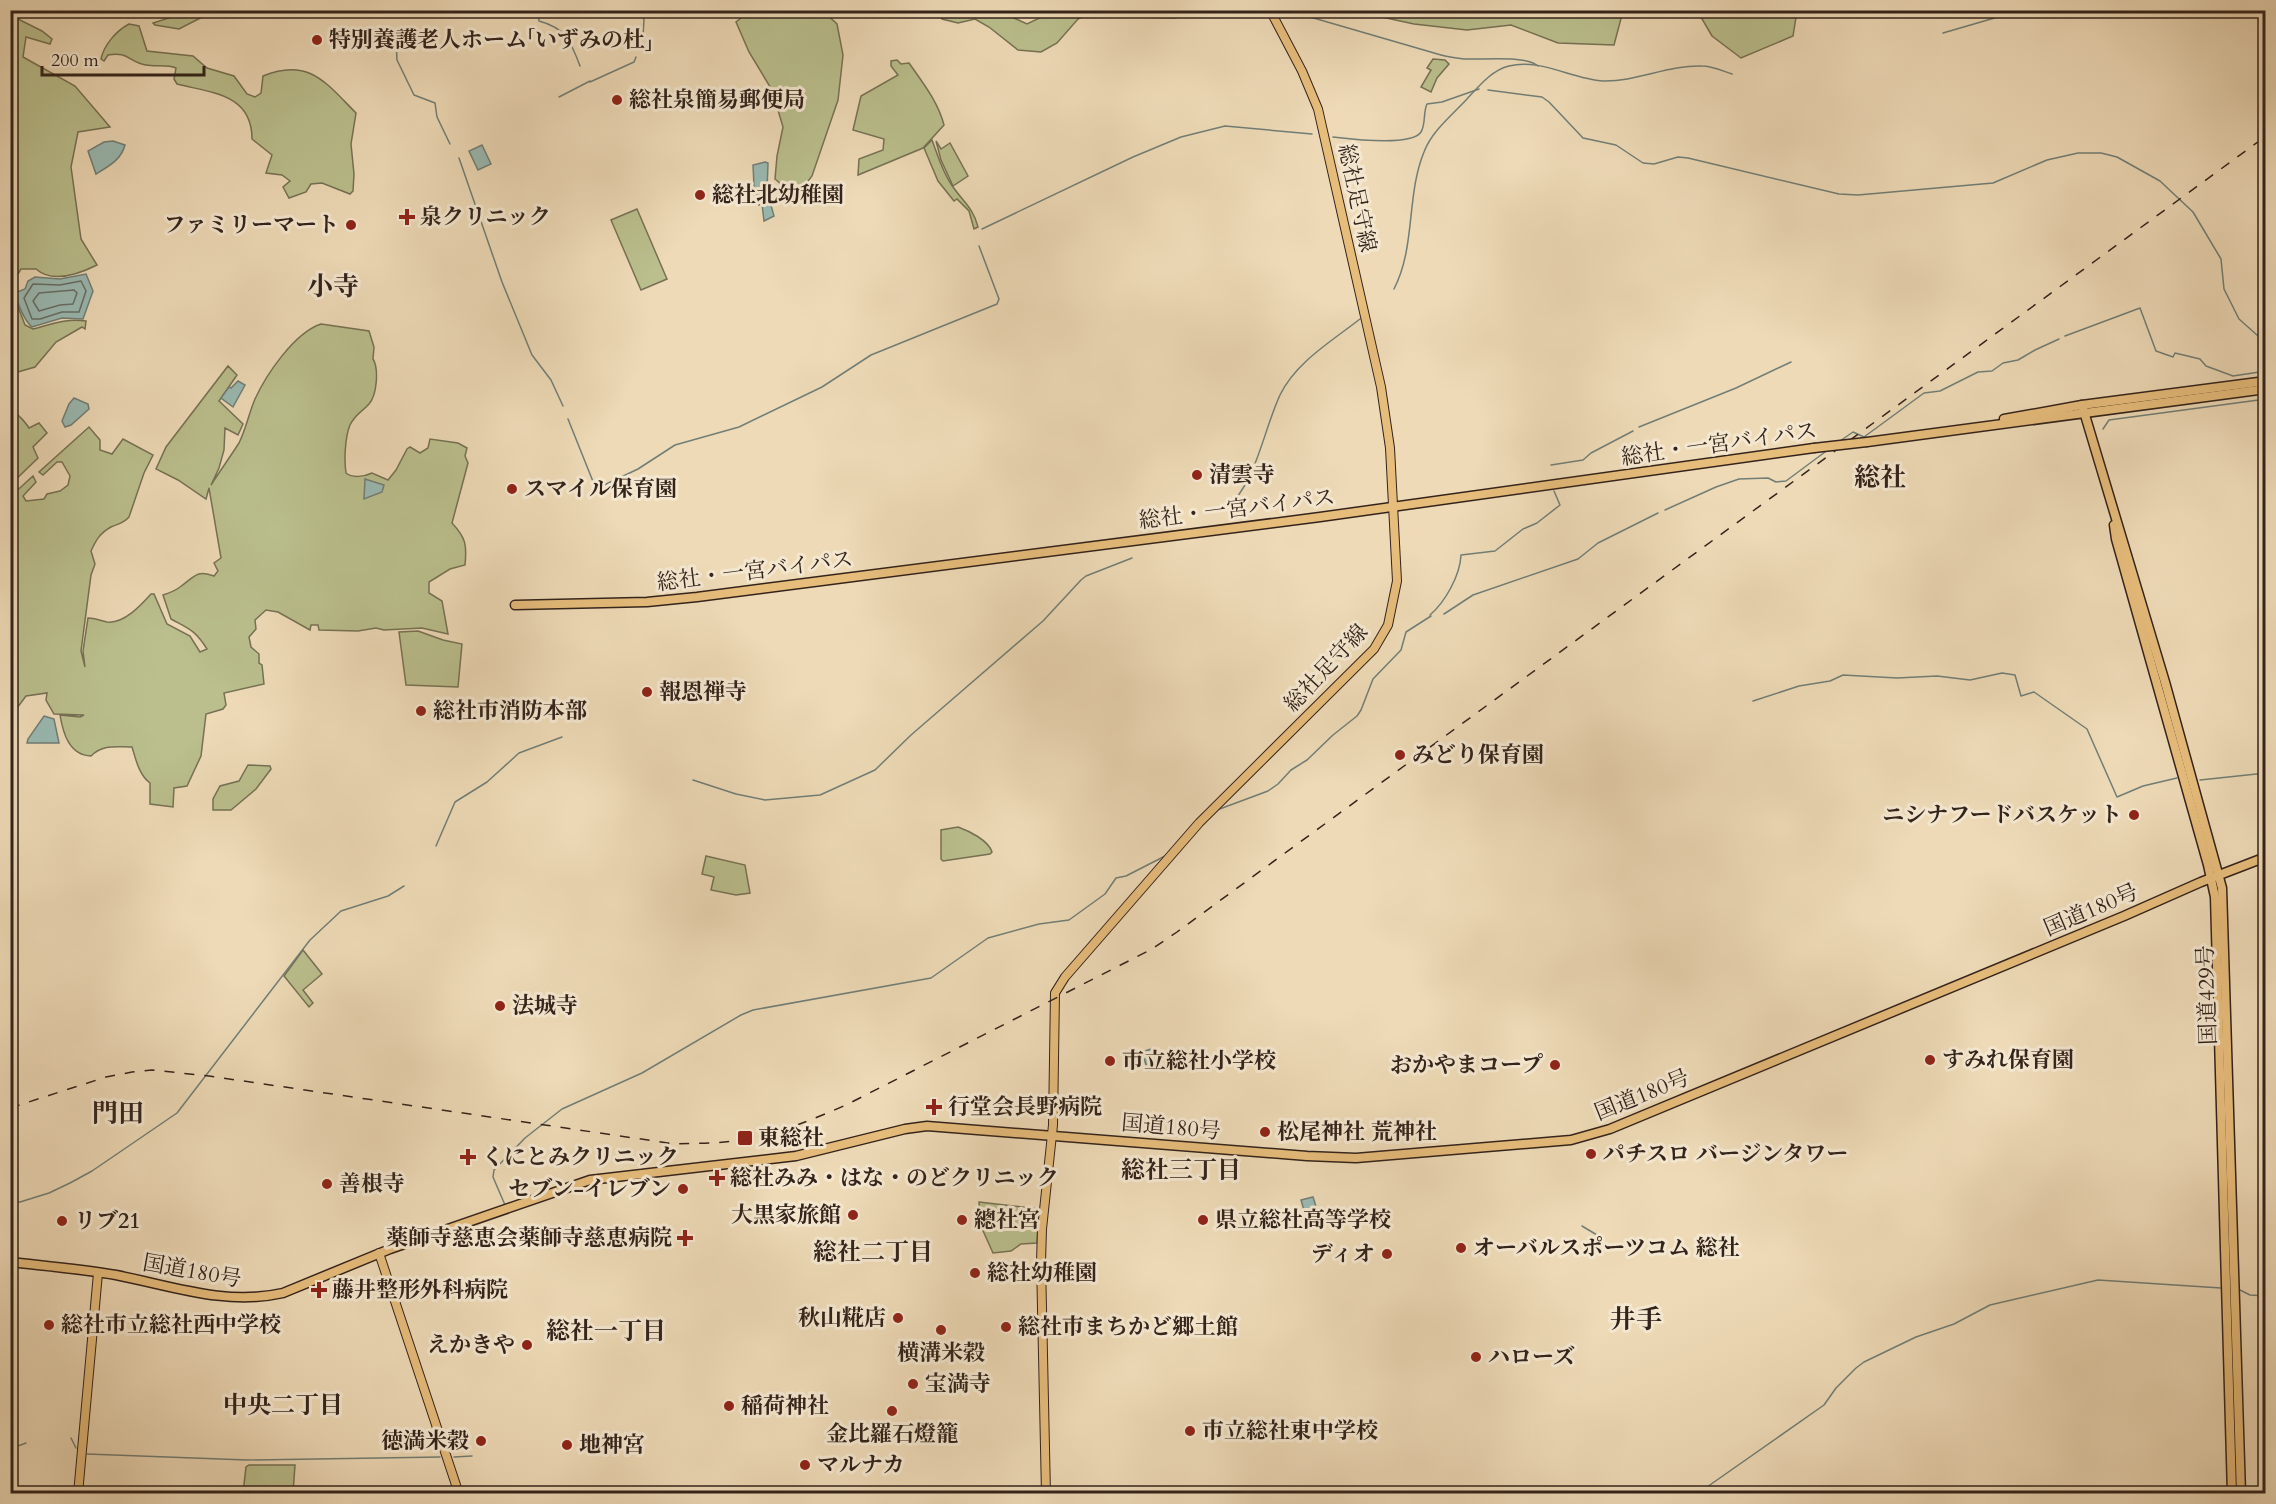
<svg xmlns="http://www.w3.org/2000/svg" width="2276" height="1504" font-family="Cardo,'Noto Serif JP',serif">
	<rect width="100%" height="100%" fill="#eedab7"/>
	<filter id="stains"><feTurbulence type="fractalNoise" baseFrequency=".00333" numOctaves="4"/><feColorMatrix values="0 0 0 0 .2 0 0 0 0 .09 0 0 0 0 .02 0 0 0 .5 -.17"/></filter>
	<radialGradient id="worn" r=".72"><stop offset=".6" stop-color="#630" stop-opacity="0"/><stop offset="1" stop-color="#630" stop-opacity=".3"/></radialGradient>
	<g fill="#babf8d" stroke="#767154" stroke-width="1.5">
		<path d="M15 10 14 17 42 31 52 39 50 44 26 37 23 57 75 86 110 127 78 132 71 167 81 239 97 265C79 274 53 284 36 269H21L11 285 10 11Z"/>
		<polygon points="822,10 837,24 843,55 838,100 812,176 796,197 775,179 777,156 783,127 772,90 749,52 736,22 750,11"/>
		<polygon points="1172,10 1183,12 1176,18 1131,17 1102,11"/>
		<polygon points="190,11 214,11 179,29 155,25 153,23"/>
		<polygon points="938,11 999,11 1027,24 1054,11 1095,11 1078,19 1057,43 1041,52 1018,50 989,27 975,19 958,23 942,19"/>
		<polygon points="1797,11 1793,36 1741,58 1712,36 1698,12 1623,11 1614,45 1558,43 1511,25 1467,30 1414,24 1354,11"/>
		<path d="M129 24 139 26 147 51 193 56 207 68 234 76 247 94 255 97 261 93 263 76C309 57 326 83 356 113L351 144 354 174 353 191 350 194 322 183 311 184 306 192 289 198 283 187 290 181 282 175 266 173 272 155 252 139C252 94 212 93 177 84L174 79 176 68C167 64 156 67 146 65 129 62 128 51 108 55L104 61 101 59C104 45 116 31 129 24Z"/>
		<polygon points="1433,59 1445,60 1449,64 1437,78 1431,92 1421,87 1431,70 1427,68"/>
		<path d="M897 60 901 64 909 63C923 83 938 102 944 125L923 148 858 175 859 159 883 150 884 139 853 130 861 96 898 75 891 66V61Z"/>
		<path d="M932 140C938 156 942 171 951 184 962 201 973 207 978 227L974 229 969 211 957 199 954 201 938 181 924 148Z"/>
		<polygon points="936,141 941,149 950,143 968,176 953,186 941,160"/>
		<polygon points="637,209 667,279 641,290 611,220"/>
		<path d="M10 297 17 304 25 325 33 329C52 324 66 318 86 321L85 329 82 327 56 342 35 367 11 374Z"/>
		<path d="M321 324 369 331 374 347 373 359C379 369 377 395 369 404 361 413 356 413 350 425 345 437 344 460 346 473 352 478 364 477 372 473L388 480 396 470 407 449 410 447 420 453 428 448 430 439 458 443 467 448 465 456 468 463 452 523C466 538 467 545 465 565L450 569 429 582V593L442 601 448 634 422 628 384 630 376 628 358 631 319 630 318 625H311L310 630 278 612 266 610 255 620 256 629 249 637 251 647 259 654V663L262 665 264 684 224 693 226 705 223 709 206 714 201 756 187 786 174 788 173 807 150 804V783C139 775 136 760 132 747 116 747 103 744 91 756 69 755 63 733 60 715L80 717 84 715 54 714 46 700 47 693 26 696 14 712 11 721V496L33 476 36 482 23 496 26 501 44 499 47 494 60 491 68 485 70 476 62 462H57L43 475 39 472 89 427 100 440V450L112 454 123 439 153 455 144 473 129 517C124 523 118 524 111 527 100 533 96 540 91 551L95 564 91 575 81 651 85 667 83 651 88 618C95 618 101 621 107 622 124 624 141 605 151 594H154L167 624 190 636 200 652 207 649C195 630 189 629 171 619L163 595C169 593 175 591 180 587 194 577 197 569 214 576L218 571 214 563 221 558 209 488 206 499 178 480 156 469 166 447 228 366 237 375 219 401 243 424 238 435 225 428 224 450 219 468 211 485C220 471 230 457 239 443 246 429 249 413 255 399 266 375 294 333 321 324Z"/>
		<path d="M11 409C17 413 26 423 29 428L39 423 47 433 33 447 38 458 11 484Z"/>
		<polygon points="418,631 443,640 462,644 458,687 406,685 399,632"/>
		<polygon points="248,765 270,766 271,769 256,789 231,810 213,810 213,799 220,786 239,781"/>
		<path d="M958 827C969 831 988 840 992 852L990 854 943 861 941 859V830Z"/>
		<polygon points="706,856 745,865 750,893 736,895 711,890 714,877 702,874"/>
		<polygon points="303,950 322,974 303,990 313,1003 309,1007 284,976"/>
		<polygon points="979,1202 1039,1209 1037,1243 1021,1244 1011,1251 993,1253 980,1224"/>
		<polygon points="249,1465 295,1465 293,1493 243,1493 246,1467"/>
	</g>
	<g fill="#9abab3" stroke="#717e76" stroke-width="1.5">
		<path d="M113 141 125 145C121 160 109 166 96 174L88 151 104 142Z"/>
		<polygon points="482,145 491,164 478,170 469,151"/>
		<polygon points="765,162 768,163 767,191 774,216 764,221 762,204 759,205 754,186 753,165"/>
		<path d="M86 274 93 291 83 319 62 318 32 327C25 321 15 301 17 292L25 289 28 281 35 277 60 279Z"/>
		<polygon points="238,381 245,385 233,407 221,398 229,387 231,388"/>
		<polygon points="74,398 88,404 89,409 71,425 65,427 62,421 69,404"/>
		<polygon points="365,479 384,485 382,492 364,499"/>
		<polygon points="44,716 54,719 59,743 27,743 28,739"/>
		<polygon points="1154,1048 1160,1068 1148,1071 1142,1052"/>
		<polygon points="1313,1197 1319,1216 1307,1220 1301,1200"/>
	</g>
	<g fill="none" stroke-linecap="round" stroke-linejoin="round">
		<g stroke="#666e67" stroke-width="1.5">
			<polygon points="81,281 86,291 79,312 62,312 40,319 32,319 24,298 33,284 60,285"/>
			<polygon points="74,290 77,293 73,304 60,305 39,311 33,301 39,293"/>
		</g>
		<g stroke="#717e76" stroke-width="1.5">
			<polyline points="641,10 644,20 643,35"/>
			<path d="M1286 10 1441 55C1448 57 1456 58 1464 59 1482 60 1526 55 1538 66"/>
			<path d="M538 12 539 21C566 28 571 42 580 66"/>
			<polyline points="386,28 396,40 397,60 414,95 435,103 437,117 450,144"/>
			<polyline points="1943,33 2022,10"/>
			<polyline points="590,82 634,62 636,57"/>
			<polyline points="1488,90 1542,97 1549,102 1583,138 1616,145 1643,163 1654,164 1678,157 1688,158 1839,194 1858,195 1993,183 2047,160 2078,153 2101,153 2117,157 2160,181 2193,212 2221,259 2224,289 2239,319 2266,343"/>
			<polyline points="559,97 590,81"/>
			<path d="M1333 137C1350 139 1411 147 1421 132 1426 124 1423 112 1427 104L1442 102 1479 89"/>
			<polyline points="459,158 502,282 532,355 551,380 563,406"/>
			<polyline points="982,229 1133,157 1181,137 1225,126 1312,134"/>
			<path d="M1394 289C1416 246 1406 196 1424 152 1432 131 1452 115 1467 99 1479 86 1492 70 1509 66 1540 58 1572 79 1603 81 1636 82 1668 65 1702 66 1712 66 1723 71 1732 74"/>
			<polyline points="2065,336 2140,308 2156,351 2173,357 2175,353 2200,359 2206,366 2233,376 2266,371"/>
			<polyline points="568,419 594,484 598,487 602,486 638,469 675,445 739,427 822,387 871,355 997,304 999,299 979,246"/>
			<polyline points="1639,427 1736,388 1791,362"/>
			<polyline points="2103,429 2109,420 2266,399"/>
			<polyline points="1840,441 1853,432 1864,437 1924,393 1940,391 1978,372 1992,371 2003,363 2018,360 2035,350 2059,339"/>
			<polyline points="1551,465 1583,460 1591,453 1633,431"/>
			<path d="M1234 501C1258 472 1264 430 1280 395 1296 362 1332 341 1360 319"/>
			<polyline points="1665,510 1716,487 1739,479 1768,478 1776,482 1786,481 1829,449"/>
			<polyline points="1444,614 1473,595 1578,559 1598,543 1658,513"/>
			<path d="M1430 615C1445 602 1460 576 1461 555L1495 551 1523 529 1537 523 1560 505 1554 491"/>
			<polyline points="1753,701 1799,686 1830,681 1843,675 1897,678 1937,676 1970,680 2002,673 2015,675 2021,696 2034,692 2087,729 2117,797 2143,786 2177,778"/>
			<polyline points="693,780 736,794 765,800 820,795 875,770 911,735 1043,621 1081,580 1086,576 1132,558"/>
			<polyline points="2200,780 2266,773"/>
			<polyline points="1217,810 1268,791 1278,784 1291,770 1307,760 1333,735 1357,716 1361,710 1373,679 1401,650 1406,632 1431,616"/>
			<polyline points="1200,827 1211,816"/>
			<polyline points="436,846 455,802 487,782 519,753 562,737"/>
			<polyline points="10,1202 20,1202 49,1193 70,1183 92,1171 177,1113 310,940 341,911 388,896 404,886"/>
			<polyline points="505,1205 493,1177 494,1170 525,1138 562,1109 642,1073 741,1015 753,1010 931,978 988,938 1039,924 1069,920 1105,894 1116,878 1126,876 1165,856 1169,852"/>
			<polyline points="1582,1226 1597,1235"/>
			<polyline points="2238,1289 2250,1295 2266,1296"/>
			<polyline points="71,1438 76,1448"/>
			<polyline points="10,1449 26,1443"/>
			<polyline points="87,1454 247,1460 440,1457"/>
			<polyline points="454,1457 472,1456"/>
			<polyline points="1697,1494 1824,1405 1836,1388 1856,1368 1864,1362 1916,1337 1954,1324 1990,1305 2098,1280 2221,1288"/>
		</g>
		<g stroke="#33231b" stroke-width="10">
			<g id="major">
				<polyline points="379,1253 459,1494"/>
				<polyline points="78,1494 98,1273"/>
				<polyline points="1046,1494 1041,1262 1042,1229 1053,1125 1055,993 1065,977 1199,823 1374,649 1388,625 1397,581 1390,448 1381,387 1318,109 1302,71 1270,10"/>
			</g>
		</g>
		<g stroke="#33231b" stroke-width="11">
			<g id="highway">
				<polyline points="2082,405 2165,682 2222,888 2241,1494"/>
				<polyline points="2004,419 2082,405 2266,381"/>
				<polyline points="1867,442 2266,389"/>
				<polyline points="2114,525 2116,539 2208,865 2215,897 2232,1494"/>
				<polyline points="515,605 647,602 697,597 1320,517 1814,448"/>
				<path d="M10 1262C45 1266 81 1269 116 1275 172 1286 226 1306 283 1293L390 1249 590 1180 796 1156 905 1129 927 1126 1307 1156 1356 1158 1571 1140 1610 1129 2124 916 2201 882 2266 857"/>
			</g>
		</g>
		<use href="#major" stroke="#e7bd7c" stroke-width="8"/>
		<use href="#highway" stroke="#e7bd7c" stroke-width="8"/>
		<path stroke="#33231b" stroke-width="1.5" stroke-dasharray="10 10" stroke-linecap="butt" d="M10 1108 106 1077 132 1072 152 1070 209 1076 675 1144C696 1143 718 1144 740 1140 777 1135 811 1120 846 1105L1152 949 1177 932 2266 136"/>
		<g stroke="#33231b" stroke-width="11" stroke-linecap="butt">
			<polyline id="highway-bridge" points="1814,448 1867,442"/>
		</g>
		<use href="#highway-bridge" stroke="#e7bd7c" stroke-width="8"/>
	</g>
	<g fill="#8f2418" stroke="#f4e7d0" stroke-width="2">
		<circle cx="317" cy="40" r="6"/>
		<circle cx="617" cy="100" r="6"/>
		<circle cx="700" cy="195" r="6"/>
		<path d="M404 208h6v6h6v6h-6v6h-6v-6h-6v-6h6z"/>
		<circle cx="351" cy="225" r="6"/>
		<circle cx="1197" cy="475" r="6"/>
		<circle cx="512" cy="489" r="6"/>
		<circle cx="647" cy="692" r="6"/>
		<circle cx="421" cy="711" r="6"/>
		<circle cx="1400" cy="755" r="6"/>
		<circle cx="2134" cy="815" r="6"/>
		<circle cx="500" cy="1006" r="6"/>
		<circle cx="1930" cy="1060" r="6"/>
		<circle cx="1110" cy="1061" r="6"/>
		<circle cx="1555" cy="1065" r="6"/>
		<path d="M931 1098h6v6h6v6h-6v6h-6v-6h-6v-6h6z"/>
		<circle cx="1265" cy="1132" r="6"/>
		<rect x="737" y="1130" width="16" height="16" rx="3"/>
		<circle cx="1591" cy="1154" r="6"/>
		<path d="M465 1148h6v6h6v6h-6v6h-6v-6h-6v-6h6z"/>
		<path d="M714 1169h6v6h6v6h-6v6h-6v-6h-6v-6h6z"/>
		<circle cx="327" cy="1184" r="6"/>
		<circle cx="683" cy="1189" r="6"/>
		<circle cx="853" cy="1215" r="6"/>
		<circle cx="962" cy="1220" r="6"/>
		<circle cx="1203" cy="1220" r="6"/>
		<circle cx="62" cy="1221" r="6"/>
		<path d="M682 1229h6v6h6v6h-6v6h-6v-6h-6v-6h6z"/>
		<circle cx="1461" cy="1248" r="6"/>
		<circle cx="1387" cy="1254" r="6"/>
		<circle cx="975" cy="1273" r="6"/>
		<path d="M316 1281h6v6h6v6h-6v6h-6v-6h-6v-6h6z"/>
		<circle cx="898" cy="1318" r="6"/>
		<circle cx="49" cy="1325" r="6"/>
		<circle cx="1006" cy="1327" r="6"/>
		<circle cx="941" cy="1330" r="6"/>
		<circle cx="527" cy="1345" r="6"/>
		<circle cx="1476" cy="1357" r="6"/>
		<circle cx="913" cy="1384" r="6"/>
		<circle cx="729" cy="1406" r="6"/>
		<circle cx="892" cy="1411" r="6"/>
		<circle cx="1190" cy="1431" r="6"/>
		<circle cx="481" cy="1441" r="6"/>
		<circle cx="567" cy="1445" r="6"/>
		<circle cx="805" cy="1465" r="6"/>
	</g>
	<g text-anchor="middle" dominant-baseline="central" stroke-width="6" stroke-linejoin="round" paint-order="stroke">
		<g font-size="22" font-weight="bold" fill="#33231b" stroke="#f4e7d0" text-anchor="start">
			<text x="329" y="40">特別養護老人ホーム「いずみの杜」</text>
			<text x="629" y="100">総社泉簡易郵便局</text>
			<text x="712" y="195">総社北幼稚園</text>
			<text x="420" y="217">泉クリニック</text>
			<text x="339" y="225" text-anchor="end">ファミリーマート</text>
			<text x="1209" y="475">清雲寺</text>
			<text x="524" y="489">スマイル保育園</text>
			<text x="659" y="692">報恩禅寺</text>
			<text x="433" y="711">総社市消防本部</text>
			<text x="1412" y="755">みどり保育園</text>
			<text x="2122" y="815" text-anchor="end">ニシナフードバスケット</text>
			<text x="512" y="1006">法城寺</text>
			<text x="1942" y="1060">すみれ保育園</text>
			<text x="1122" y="1061">市立総社小学校</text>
			<text x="1543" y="1065" text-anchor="end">おかやまコープ</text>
			<text x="948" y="1107">行堂会長野病院</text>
			<text x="1277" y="1132">松尾神社 荒神社</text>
			<text x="758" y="1138">東総社</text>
			<text x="1603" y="1154">パチスロ バージンタワー</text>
			<text x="482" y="1157">くにとみクリニック</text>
			<text x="730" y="1178">総社みみ・はな・のどクリニック</text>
			<text x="339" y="1184">善根寺</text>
			<text x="671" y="1189" text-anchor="end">セブン-イレブン</text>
			<text x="841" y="1215" text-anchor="end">大黒家旅館</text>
			<text x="974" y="1220">總社宮</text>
			<text x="1215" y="1220">県立総社高等学校</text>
			<text x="74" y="1221">リブ21</text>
			<text x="672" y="1238" text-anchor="end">薬師寺慈恵会薬師寺慈恵病院</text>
			<text x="1473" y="1248">オーバルスポーツコム 総社</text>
			<text x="1375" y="1254" text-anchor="end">ディオ</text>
			<text x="987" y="1273">総社幼稚園</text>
			<text x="332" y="1290">藤井整形外科病院</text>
			<text x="886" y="1318" text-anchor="end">秋山糀店</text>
			<text x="61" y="1325">総社市立総社西中学校</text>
			<text x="1018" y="1327">総社市まちかど郷土館</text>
			<text x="515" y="1345" text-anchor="end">えかきや</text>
			<text x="941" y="1353" text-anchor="middle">横溝米穀</text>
			<text x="1488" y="1357">ハローズ</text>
			<text x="925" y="1384">宝満寺</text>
			<text x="741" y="1406">稲荷神社</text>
			<text x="1202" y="1431">市立総社東中学校</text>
			<text x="892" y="1434" text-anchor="middle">金比羅石燈籠</text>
			<text x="469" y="1441" text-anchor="end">徳満米穀</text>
			<text x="579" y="1445">地神宮</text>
			<text x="817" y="1465">マルナカ</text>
		</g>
		<g font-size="22" fill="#33231b" stroke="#f4e7d0">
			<text transform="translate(1357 198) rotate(78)">総社足守線</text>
			<text transform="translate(1719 444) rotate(-8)">総社・一宮バイパス</text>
			<text transform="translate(1237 509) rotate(-7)">総社・一宮バイパス</text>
			<text transform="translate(755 571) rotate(-7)">総社・一宮バイパス</text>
			<text transform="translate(1326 668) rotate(-47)">総社足守線</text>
			<text transform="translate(2091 910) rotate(-23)">国道180号</text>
			<text transform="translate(2207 995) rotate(-92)">国道429号</text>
			<text transform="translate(1642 1095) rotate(-22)">国道180号</text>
			<text transform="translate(1171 1127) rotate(5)">国道180号</text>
			<text transform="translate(192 1271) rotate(10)">国道180号</text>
		</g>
		<g font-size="24" font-weight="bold" fill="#33231b" stroke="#f4e7d0">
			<text x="1181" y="1170">総社三丁目</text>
			<text x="873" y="1252">総社二丁目</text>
			<text x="606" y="1331">総社一丁目</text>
			<text x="283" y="1405">中央二丁目</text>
		</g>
		<g font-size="26" font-weight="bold" fill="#33231b" stroke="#f4e7d0">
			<text x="333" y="286">小寺</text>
			<text x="1880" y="477">総社</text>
			<text x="118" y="1113">門田</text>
			<text x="1636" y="1319">井手</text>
		</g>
	</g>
	<rect width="2276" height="1504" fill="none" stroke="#eedab7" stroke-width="36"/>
	<rect x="12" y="12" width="2252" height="1480" fill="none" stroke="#33231b" stroke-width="3"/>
	<rect x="18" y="18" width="2240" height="1468" fill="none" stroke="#33231b" stroke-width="1.5"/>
	<path d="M42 66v9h162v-9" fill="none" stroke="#33231b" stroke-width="3"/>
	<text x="51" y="66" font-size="18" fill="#33231b" stroke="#f4e7d0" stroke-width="4.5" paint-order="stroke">200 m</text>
	<rect width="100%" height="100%" filter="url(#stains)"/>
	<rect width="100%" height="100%" fill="url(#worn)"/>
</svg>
